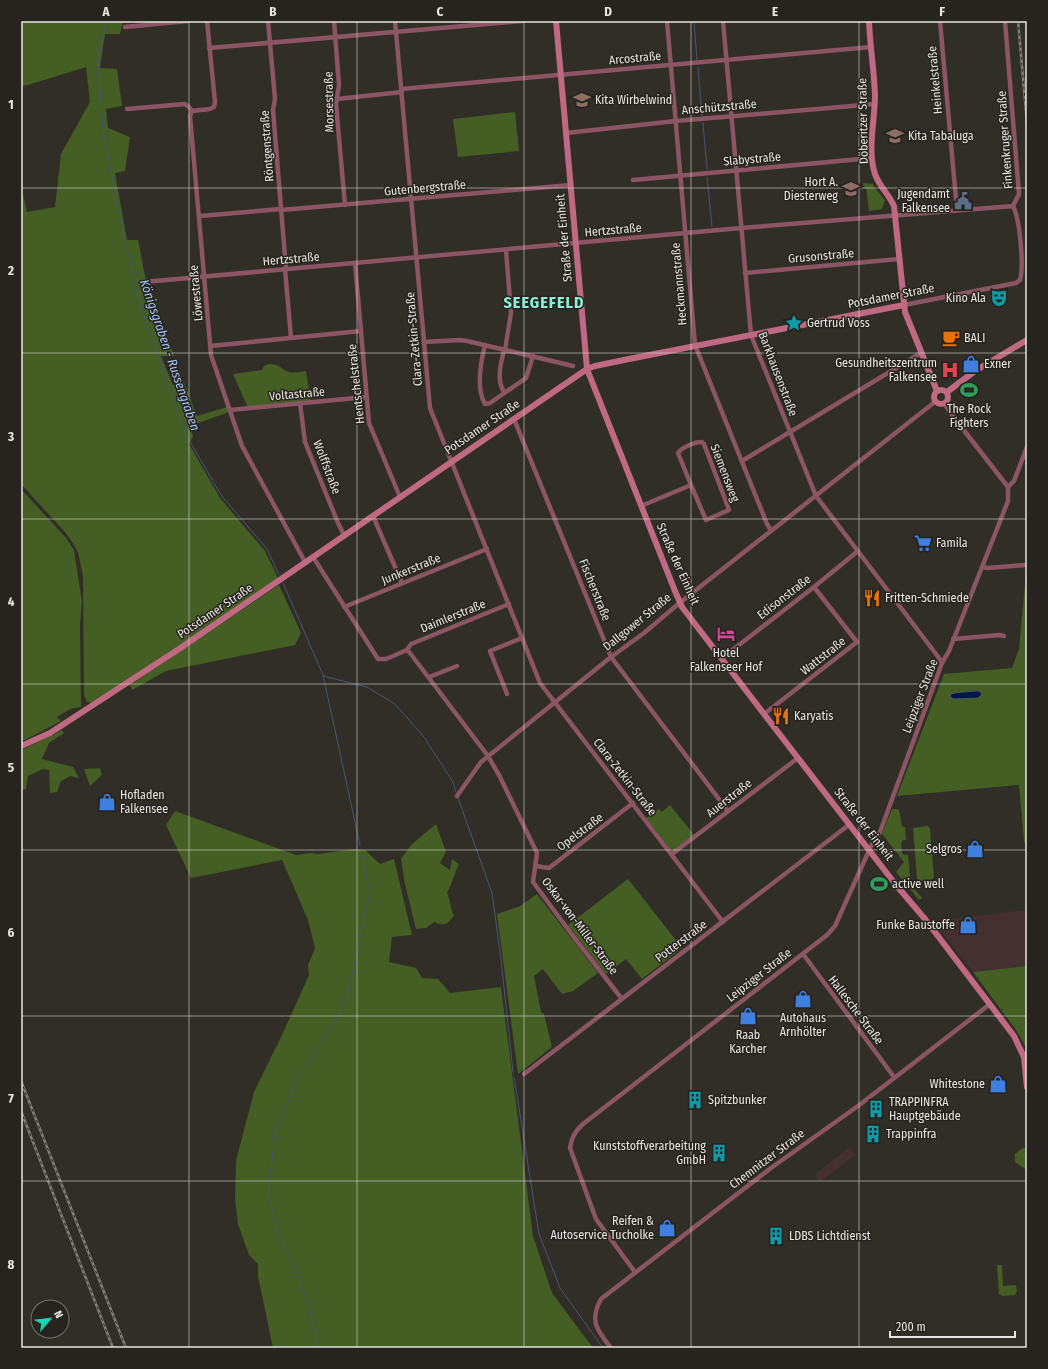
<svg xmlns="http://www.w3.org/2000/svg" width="1048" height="1369" font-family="'Fira Sans Condensed',sans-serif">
	<rect width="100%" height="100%" fill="#312e28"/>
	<g fill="#443030">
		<polygon points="1027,910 1027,966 973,972 933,921"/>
		<polygon points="850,1147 855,1155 820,1182 815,1174"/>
	</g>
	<g fill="#445e23">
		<polygon points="21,21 123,21 120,34 105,34 100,68 117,69 122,106 106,109 108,128 130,137 125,171 115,173 127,240 138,240 145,276 174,356 161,356 173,385 184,382 197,416 227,407 229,412 190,426 193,437 189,444 220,498 265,551 278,578 162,658 92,703 87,702 84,695 83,576 78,552 74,545 65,532 21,484 21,186 27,212 55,207 61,154 90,102 86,67 28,85 21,86"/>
		<polygon points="515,112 519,151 458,157 453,119"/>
		<polygon points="863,183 873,184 874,188 875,188 885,200 882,209 869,211 866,188 863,188"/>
		<path d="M270 364C277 364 280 367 286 371 292 374 300 372 306 371L311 402 248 408 233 374 262 370 264 366Z"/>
		<polygon points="21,489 66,538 74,550 82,602 80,624 81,707 70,709 57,717 61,721 21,742"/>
		<polygon points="1027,563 1027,851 1024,841 1019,785 897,796 944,674 1012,668 1019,649"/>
		<polygon points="279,585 301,633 295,645 166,671 132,690 130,685"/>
		<polygon points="62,730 64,733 49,743 42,759 73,767 79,778 70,776 61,781 57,792 50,793 49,770 43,769 28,776 26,789 21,790 21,750 51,736"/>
		<polygon points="100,768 102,775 90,786 84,769"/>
		<polygon points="670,805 694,835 674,851 670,849 646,818 659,809 662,812"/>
		<polygon points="892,809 896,809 899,810 902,826 908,829 905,828 906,840 903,840 901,843 902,853 904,855 908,855 911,885 922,898 919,900 896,872 904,862 882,834"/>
		<polygon points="175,811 296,855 311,853 318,854 354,849 365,850 380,864 394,859 412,935 392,937 389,962 416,968 422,978 438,979 450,993 501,987 533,1236 552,1293 593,1348 273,1348 258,1276 258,1264 249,1255 238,1224 235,1200 236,1161 254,1092 282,1035 309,975 308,965 315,948 308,920 282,860 191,878 166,825"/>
		<path d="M436 824 446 852 440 863 450 870 452 859 459 864C454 874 452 884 447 893 451 901 450 909 454 915 448 924 445 927 434 922L426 928 416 929 405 884 401 859 411 845Z"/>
		<polygon points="928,826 930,829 934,877 931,880 919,881 917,879 913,828"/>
		<polygon points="628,879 682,948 642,979 626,959 606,974 568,925"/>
		<polygon points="537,894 598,973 573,991 562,994 543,969 534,976 541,1012 544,1014 552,1047 518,1074 497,914 520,906"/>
		<polygon points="1027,966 1027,1049 1016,1030 973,972"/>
		<polygon points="1023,1148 1027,1149 1027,1170 1015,1162 1015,1154"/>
		<polygon points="997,1265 1002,1265 1003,1286 1016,1285 1017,1291 1015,1295 1002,1296 999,1294"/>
	</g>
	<polygon fill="#011942" stroke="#465672" points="974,691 979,691 982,694 978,698 954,699 950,697 951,694 954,693"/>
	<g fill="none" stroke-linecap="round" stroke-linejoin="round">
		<g stroke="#465672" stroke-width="1">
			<polyline points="106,21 98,63 103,129 118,210 140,305 186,435 221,495 267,549 279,575"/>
			<polyline points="694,21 697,60"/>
			<polyline points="698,67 702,116"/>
			<polyline points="703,123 707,169"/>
			<polyline points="707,177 712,226"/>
			<polyline points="283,583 323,675 360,845"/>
			<polyline points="323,676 367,687 395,704 424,737 453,782 456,792"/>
			<polyline points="458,798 492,893 501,959 513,1072"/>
			<polyline points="514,1077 539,1234 560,1288 603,1348"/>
			<polyline points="319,1348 310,1311 297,1273 277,1229 269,1196 269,1188 275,1133 300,1074 340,1013 347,997 370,892 361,850"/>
		</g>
		<g stroke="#8c5564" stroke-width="4.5">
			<polyline points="207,21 215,102 214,107 210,109 192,111 190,116 211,355 242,446 305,562"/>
			<polyline points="268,21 275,99 273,110 286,269"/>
			<polyline points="334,21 339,85 336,104 345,205"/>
			<polyline points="395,21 430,408 540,683 723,922"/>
			<polyline points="667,21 695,345 767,524 771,530"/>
			<polyline points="723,21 751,335 816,496 939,658 942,663"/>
			<polyline points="940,21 957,210"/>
			<polyline points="1005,21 1019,194 1013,206"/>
			<polyline points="125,27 188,21"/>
			<polyline points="209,48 522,21"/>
			<polyline points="401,89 871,47"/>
			<polyline points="337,99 402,92"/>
			<polyline points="127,109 185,104 189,107 192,111"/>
			<polyline points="566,133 676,121 875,104"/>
			<polyline points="633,180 872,158"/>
			<polyline points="281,210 571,185"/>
			<polyline points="200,216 281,209"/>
			<polyline points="355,263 369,423 400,497"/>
			<polyline points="285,269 291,338"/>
			<polyline points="745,273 899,259"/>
			<polyline points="144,282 741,228 1013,206"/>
			<path d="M904 305 1016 283 1020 280C1024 266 1020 219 1013 206"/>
			<polyline points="424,342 460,340 467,341 573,366"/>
			<path d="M485 345C481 361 476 389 485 404L490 403 526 378 533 356"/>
			<polyline points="210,346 361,331"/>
			<path d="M504 350C501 363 496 380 504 392"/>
			<polyline points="505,350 511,313 506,250"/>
			<polyline points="300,403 305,442 338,523 344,535"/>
			<polyline points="944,403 952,415 1008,487"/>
			<polyline points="230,410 366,397"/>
			<polyline points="514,419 611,657 728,811"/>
			<polyline points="742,461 921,353"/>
			<path d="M641 506 691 485 706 520 729 510 728 507 704 444 702 442C695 442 682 447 678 453L691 485"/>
			<polyline points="373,516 402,583"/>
			<polyline points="313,557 378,659 386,659 407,650 410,653 488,756 499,775 537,853 533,882 573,936 622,999"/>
			<polyline points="982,567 988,568 1025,565"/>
			<polyline points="344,607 487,549"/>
			<polyline points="953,639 1000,635 1004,636"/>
			<polyline points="407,650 411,644 509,604"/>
			<polyline points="722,658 814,587 858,551"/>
			<polyline points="429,677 457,666"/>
			<polyline points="507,694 490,651 522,638"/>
			<polyline points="764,714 857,642 814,587"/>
			<polyline points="457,796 481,762 611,657 644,633 677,605 936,401"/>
			<polyline points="672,854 798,758"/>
			<polyline points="536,866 549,868 633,803"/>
			<polyline points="803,954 894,1077"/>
			<polyline points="524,1074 850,824"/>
			<path d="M635 1272 596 1219 570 1148C572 1137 575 1131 583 1124L827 935 835 926 871 846 880 832 942 663 949 651 1008 501V487L1014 481 1027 447"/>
			<path d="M611 1348C597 1330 589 1321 601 1299L771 1168 858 1106 990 1004"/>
		</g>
		<g stroke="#bf6982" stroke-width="6">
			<polyline points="556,21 587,369 675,591 682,607 764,714 896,885 925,919 1014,1036 1024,1057 1027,1087"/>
			<path d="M869 21C870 46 874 70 875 95 875 121 867 149 875 174 879 186 889 194 894 206L905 312 937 391"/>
			<circle cx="941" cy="397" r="7"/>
			<polyline points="947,392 975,371 1027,340"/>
			<polyline points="21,746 50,733 179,649 587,369 595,366 629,359 904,305"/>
		</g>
		<g stroke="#84817c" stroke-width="2.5">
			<g id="rail">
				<polyline points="1018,21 1027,123"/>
				<polyline points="21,1081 126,1348"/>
				<polyline points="21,1111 113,1348"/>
			</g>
		</g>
		<use href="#rail" stroke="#27241f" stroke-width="1" stroke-dasharray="3" stroke-linecap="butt"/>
	</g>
	<path fill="none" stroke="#e8e5e2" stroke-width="1" stroke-opacity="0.55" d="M189 21V1348M357 21V1348M524 21V1348M691 21V1348M859 21V1348M21 188H1027M21 353H1027M21 519H1027M21 684H1027M21 850H1027M21 1016H1027M21 1181H1027"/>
	<defs>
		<g id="school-bare" transform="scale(1.38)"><path d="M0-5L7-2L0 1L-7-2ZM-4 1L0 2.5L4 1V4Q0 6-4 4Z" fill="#8d6e63" stroke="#27241f" stroke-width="2.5" paint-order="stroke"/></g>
		<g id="civic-bare" transform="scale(1.38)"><path d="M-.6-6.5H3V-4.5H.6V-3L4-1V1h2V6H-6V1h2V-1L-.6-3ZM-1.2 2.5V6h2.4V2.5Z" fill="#5c6f8a" stroke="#27241f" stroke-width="2.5" paint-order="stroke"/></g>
		<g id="theatre-bare" transform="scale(1.38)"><path d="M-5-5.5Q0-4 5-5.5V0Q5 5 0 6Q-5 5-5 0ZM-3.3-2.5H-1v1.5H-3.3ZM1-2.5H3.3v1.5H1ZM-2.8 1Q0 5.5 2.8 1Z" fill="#0f9aa8" stroke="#27241f" stroke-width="2.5" paint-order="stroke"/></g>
		<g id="sight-bare" transform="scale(1.38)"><path d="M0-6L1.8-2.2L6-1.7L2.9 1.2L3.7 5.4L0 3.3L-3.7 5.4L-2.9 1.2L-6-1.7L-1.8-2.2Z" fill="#0f9aa8" stroke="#27241f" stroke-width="2.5" paint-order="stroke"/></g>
		<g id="cafe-bare" transform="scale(1.38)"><path d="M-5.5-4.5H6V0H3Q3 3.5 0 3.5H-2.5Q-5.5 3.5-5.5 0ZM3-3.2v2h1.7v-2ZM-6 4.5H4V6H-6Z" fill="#e8710a" stroke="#27241f" stroke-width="2.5" paint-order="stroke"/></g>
		<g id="shop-bare" transform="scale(1.38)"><path d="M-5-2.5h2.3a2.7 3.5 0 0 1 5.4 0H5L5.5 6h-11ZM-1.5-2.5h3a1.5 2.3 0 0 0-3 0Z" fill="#3f7fe0" stroke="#27241f" stroke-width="2.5" paint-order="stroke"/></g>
		<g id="hospital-bare" transform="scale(1.38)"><path d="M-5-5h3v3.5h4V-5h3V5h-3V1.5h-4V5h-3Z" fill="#e0444e" stroke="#27241f" stroke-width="2.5" paint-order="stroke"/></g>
		<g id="stadium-bare" transform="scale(1.38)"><path d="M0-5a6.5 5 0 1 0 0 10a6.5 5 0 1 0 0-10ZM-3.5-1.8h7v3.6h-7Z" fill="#2e9e5b" stroke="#27241f" stroke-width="2.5" paint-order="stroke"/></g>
		<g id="supermarket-bare" transform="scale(1.38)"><path d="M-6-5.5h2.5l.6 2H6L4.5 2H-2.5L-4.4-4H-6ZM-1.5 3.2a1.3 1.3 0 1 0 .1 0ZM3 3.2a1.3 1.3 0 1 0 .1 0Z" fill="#3f7fe0" stroke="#27241f" stroke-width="2.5" paint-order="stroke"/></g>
		<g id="restaurant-bare" transform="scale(1.38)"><path d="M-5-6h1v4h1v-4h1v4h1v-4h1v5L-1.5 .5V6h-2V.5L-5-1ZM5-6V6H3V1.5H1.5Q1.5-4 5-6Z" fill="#e8710a" stroke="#27241f" stroke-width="2.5" paint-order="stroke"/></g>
		<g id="hotel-bare" transform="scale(1.38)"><path d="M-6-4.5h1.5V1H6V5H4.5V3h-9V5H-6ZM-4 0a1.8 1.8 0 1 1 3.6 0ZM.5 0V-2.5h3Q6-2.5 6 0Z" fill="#d1479c" stroke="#27241f" stroke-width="2.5" paint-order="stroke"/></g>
		<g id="building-bare" transform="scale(1.38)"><path d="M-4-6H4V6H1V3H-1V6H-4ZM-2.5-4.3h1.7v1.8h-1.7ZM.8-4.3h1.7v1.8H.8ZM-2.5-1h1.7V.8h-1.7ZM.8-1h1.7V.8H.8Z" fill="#0f9aa8" stroke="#27241f" stroke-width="2.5" paint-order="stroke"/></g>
	</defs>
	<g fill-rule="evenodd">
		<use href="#school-bare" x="582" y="100"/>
		<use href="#school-bare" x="895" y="136"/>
		<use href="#school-bare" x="851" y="189"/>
		<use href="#civic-bare" x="963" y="201"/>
		<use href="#theatre-bare" x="999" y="298"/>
		<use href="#sight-bare" x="794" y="323"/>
		<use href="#cafe-bare" x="951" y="338"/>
		<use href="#shop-bare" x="971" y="364"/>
		<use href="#hospital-bare" x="950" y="370"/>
		<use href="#stadium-bare" x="969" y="390"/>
		<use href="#supermarket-bare" x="923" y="543"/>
		<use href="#restaurant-bare" x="872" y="598"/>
		<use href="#hotel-bare" x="726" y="634"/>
		<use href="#restaurant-bare" x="781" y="716"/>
		<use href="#shop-bare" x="107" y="802"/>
		<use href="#shop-bare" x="975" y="849"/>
		<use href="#stadium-bare" x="879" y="884"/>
		<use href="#shop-bare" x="968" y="925"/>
		<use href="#shop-bare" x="803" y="999"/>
		<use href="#shop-bare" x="748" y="1016"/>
		<use href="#shop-bare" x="998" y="1084"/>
		<use href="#building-bare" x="695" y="1100"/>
		<use href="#building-bare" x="876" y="1109"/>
		<use href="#building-bare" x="873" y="1134"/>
		<use href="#building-bare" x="719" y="1153"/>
		<use href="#shop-bare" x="667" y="1228"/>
		<use href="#building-bare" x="776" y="1236"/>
	</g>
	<g text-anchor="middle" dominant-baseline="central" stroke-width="3" stroke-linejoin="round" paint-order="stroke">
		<g font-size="12" fill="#e8e5e2" stroke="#27241f">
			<text transform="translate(635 58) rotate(-5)">Arcostraße</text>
			<text transform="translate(935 80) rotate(-95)">Heinkelstraße</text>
			<text transform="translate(329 102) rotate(-91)">Morsestraße</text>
			<text transform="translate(719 107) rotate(-5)">Anschützstraße</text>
			<text transform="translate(863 121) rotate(-91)">Döberitzer Straße</text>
			<text transform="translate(1005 140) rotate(-94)">Finkenkruger Straße</text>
			<text transform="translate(267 146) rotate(-94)">Röntgenstraße</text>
			<text transform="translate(752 159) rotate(-5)">Slabystraße</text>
			<text transform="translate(425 188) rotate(-5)">Gutenbergstraße</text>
			<text transform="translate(613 230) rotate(-5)">Hertzstraße</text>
			<text transform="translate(564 238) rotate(-95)">Straße der Einheit</text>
			<text transform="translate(821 256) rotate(-5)">Grusonstraße</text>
			<text transform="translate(291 259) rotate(-5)">Hertzstraße</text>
			<text transform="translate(679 284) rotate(-95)">Heckmannstraße</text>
			<text transform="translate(196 293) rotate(-95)">Löwestraße</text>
			<text transform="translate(891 296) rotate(-11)">Potsdamer Straße</text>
			<text transform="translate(414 339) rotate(-95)">Clara-Zetkin-Straße</text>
			<text transform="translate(778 374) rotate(69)">Barkhausenstraße</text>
			<text transform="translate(356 384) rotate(-96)">Hentschelstraße</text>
			<text transform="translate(297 394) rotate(-5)">Voltastraße</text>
			<text transform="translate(482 427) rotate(-34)">Potsdamer Straße</text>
			<text transform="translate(327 467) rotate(69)">Wolffstraße</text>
			<text transform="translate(725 473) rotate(69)">Siemensweg</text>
			<text transform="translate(678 564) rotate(66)">Straße der Einheit</text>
			<text transform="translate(411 569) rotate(-22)">Junkerstraße</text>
			<text transform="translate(595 590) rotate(68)">Fischerstraße</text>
			<text transform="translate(784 597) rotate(-38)">Edisonstraße</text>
			<text transform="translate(215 611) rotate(-34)">Potsdamer Straße</text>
			<text transform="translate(453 616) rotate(-22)">Daimlerstraße</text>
			<text transform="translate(637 622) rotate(-39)">Dallgower Straße</text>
			<text transform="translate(823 656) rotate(-38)">Wattstraße</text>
			<text transform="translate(920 696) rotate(-69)">Leipziger Straße</text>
			<text transform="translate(625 777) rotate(52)">Clara-Zetkin-Straße</text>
			<text transform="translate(729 798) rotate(-38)">Auerstraße</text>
			<text transform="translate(864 824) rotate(52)">Straße der Einheit</text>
			<text transform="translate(580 832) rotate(-37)">Opelstraße</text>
			<text transform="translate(580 926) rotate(53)">Oskar-von-Miller-Straße</text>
			<text transform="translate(681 941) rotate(-37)">Potterstraße</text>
			<text transform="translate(759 975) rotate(-38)">Leipziger Straße</text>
			<text transform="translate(856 1010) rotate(53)">Hallesche Straße</text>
			<text transform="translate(767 1159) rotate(-37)">Chemnitzer Straße</text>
		</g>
		<g font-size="12" fill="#e8e5e2" stroke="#27241f" text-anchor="start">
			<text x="595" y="100">Kita Wirbelwind</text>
			<text x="908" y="136">Kita Tabaluga</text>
			<text x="838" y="182" text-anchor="end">Hort A.<tspan x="838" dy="14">Diesterweg</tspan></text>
			<text x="950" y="194" text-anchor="end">Jugendamt<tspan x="950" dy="14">Falkensee</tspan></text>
			<text x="986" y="298" text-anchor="end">Kino Ala</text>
			<text x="807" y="323">Gertrud Voss</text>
			<text x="964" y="338">BALI</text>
			<text x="937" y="363" text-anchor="end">Gesundheitszentrum<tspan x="937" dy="14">Falkensee</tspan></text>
			<text x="984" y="364">Exner</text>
			<text x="969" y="409" text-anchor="middle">The Rock<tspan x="969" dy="14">Fighters</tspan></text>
			<text x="936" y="543">Famila</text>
			<text x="885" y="598">Fritten-Schmiede</text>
			<text x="726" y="653" text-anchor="middle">Hotel<tspan x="726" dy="14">Falkenseer Hof</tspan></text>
			<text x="794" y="716">Karyatis</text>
			<text x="120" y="795">Hofladen<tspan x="120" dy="14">Falkensee</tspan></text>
			<text x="962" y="849" text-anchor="end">Selgros</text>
			<text x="892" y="884">active well</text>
			<text x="955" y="925" text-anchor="end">Funke Baustoffe</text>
			<text x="803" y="1018" text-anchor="middle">Autohaus<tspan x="803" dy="14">Arnhölter</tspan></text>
			<text x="748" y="1035" text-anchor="middle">Raab<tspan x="748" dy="14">Karcher</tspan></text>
			<text x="985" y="1084" text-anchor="end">Whitestone</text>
			<text x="708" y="1100">Spitzbunker</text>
			<text x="889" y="1102">TRAPPINFRA<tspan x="889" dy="14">Hauptgebäude</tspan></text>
			<text x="886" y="1134">Trappinfra</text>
			<text x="706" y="1146" text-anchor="end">Kunststoffverarbeitung<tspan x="706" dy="14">GmbH</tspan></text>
			<text x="654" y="1221" text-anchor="end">Reifen &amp;<tspan x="654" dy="14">Autoservice Tucholke</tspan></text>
			<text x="789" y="1236">LDBS Lichtdienst</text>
		</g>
		<g font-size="13" font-style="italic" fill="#a2c4f7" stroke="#27241f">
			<text transform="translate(170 355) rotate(71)">Königsgraben - Russengraben</text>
		</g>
		<g font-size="16" font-weight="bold" letter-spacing="1" fill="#8defd7" stroke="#27241f">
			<text x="544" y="302">SEEGEFELD</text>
		</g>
	</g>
	<rect width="1048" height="1369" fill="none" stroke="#27241f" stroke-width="44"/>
	<g transform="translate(50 1319) rotate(62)"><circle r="19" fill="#27241f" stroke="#74716d"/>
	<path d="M0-3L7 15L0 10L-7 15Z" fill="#12d5b4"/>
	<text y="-6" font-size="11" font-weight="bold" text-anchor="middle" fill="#e8e5e2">N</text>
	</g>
	<path d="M890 1331v6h125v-6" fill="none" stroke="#e8e5e2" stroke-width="2"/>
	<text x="896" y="1331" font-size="12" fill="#e8e5e2" stroke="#27241f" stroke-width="3" paint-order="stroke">200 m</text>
	<rect x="22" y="22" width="1004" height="1325" fill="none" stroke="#e8e5e2" stroke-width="1.5"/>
	<g font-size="13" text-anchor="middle" font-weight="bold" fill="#e8e5e2">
		<text x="106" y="16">A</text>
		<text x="273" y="16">B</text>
		<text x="440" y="16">C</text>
		<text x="608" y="16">D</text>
		<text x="775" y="16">E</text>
		<text x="942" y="16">F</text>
		<text x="11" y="109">1</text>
		<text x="11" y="275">2</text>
		<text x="11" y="441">3</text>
		<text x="11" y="606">4</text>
		<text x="11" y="772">5</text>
		<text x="11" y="937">6</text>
		<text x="11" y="1103">7</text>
		<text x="11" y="1269">8</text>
	</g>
</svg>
